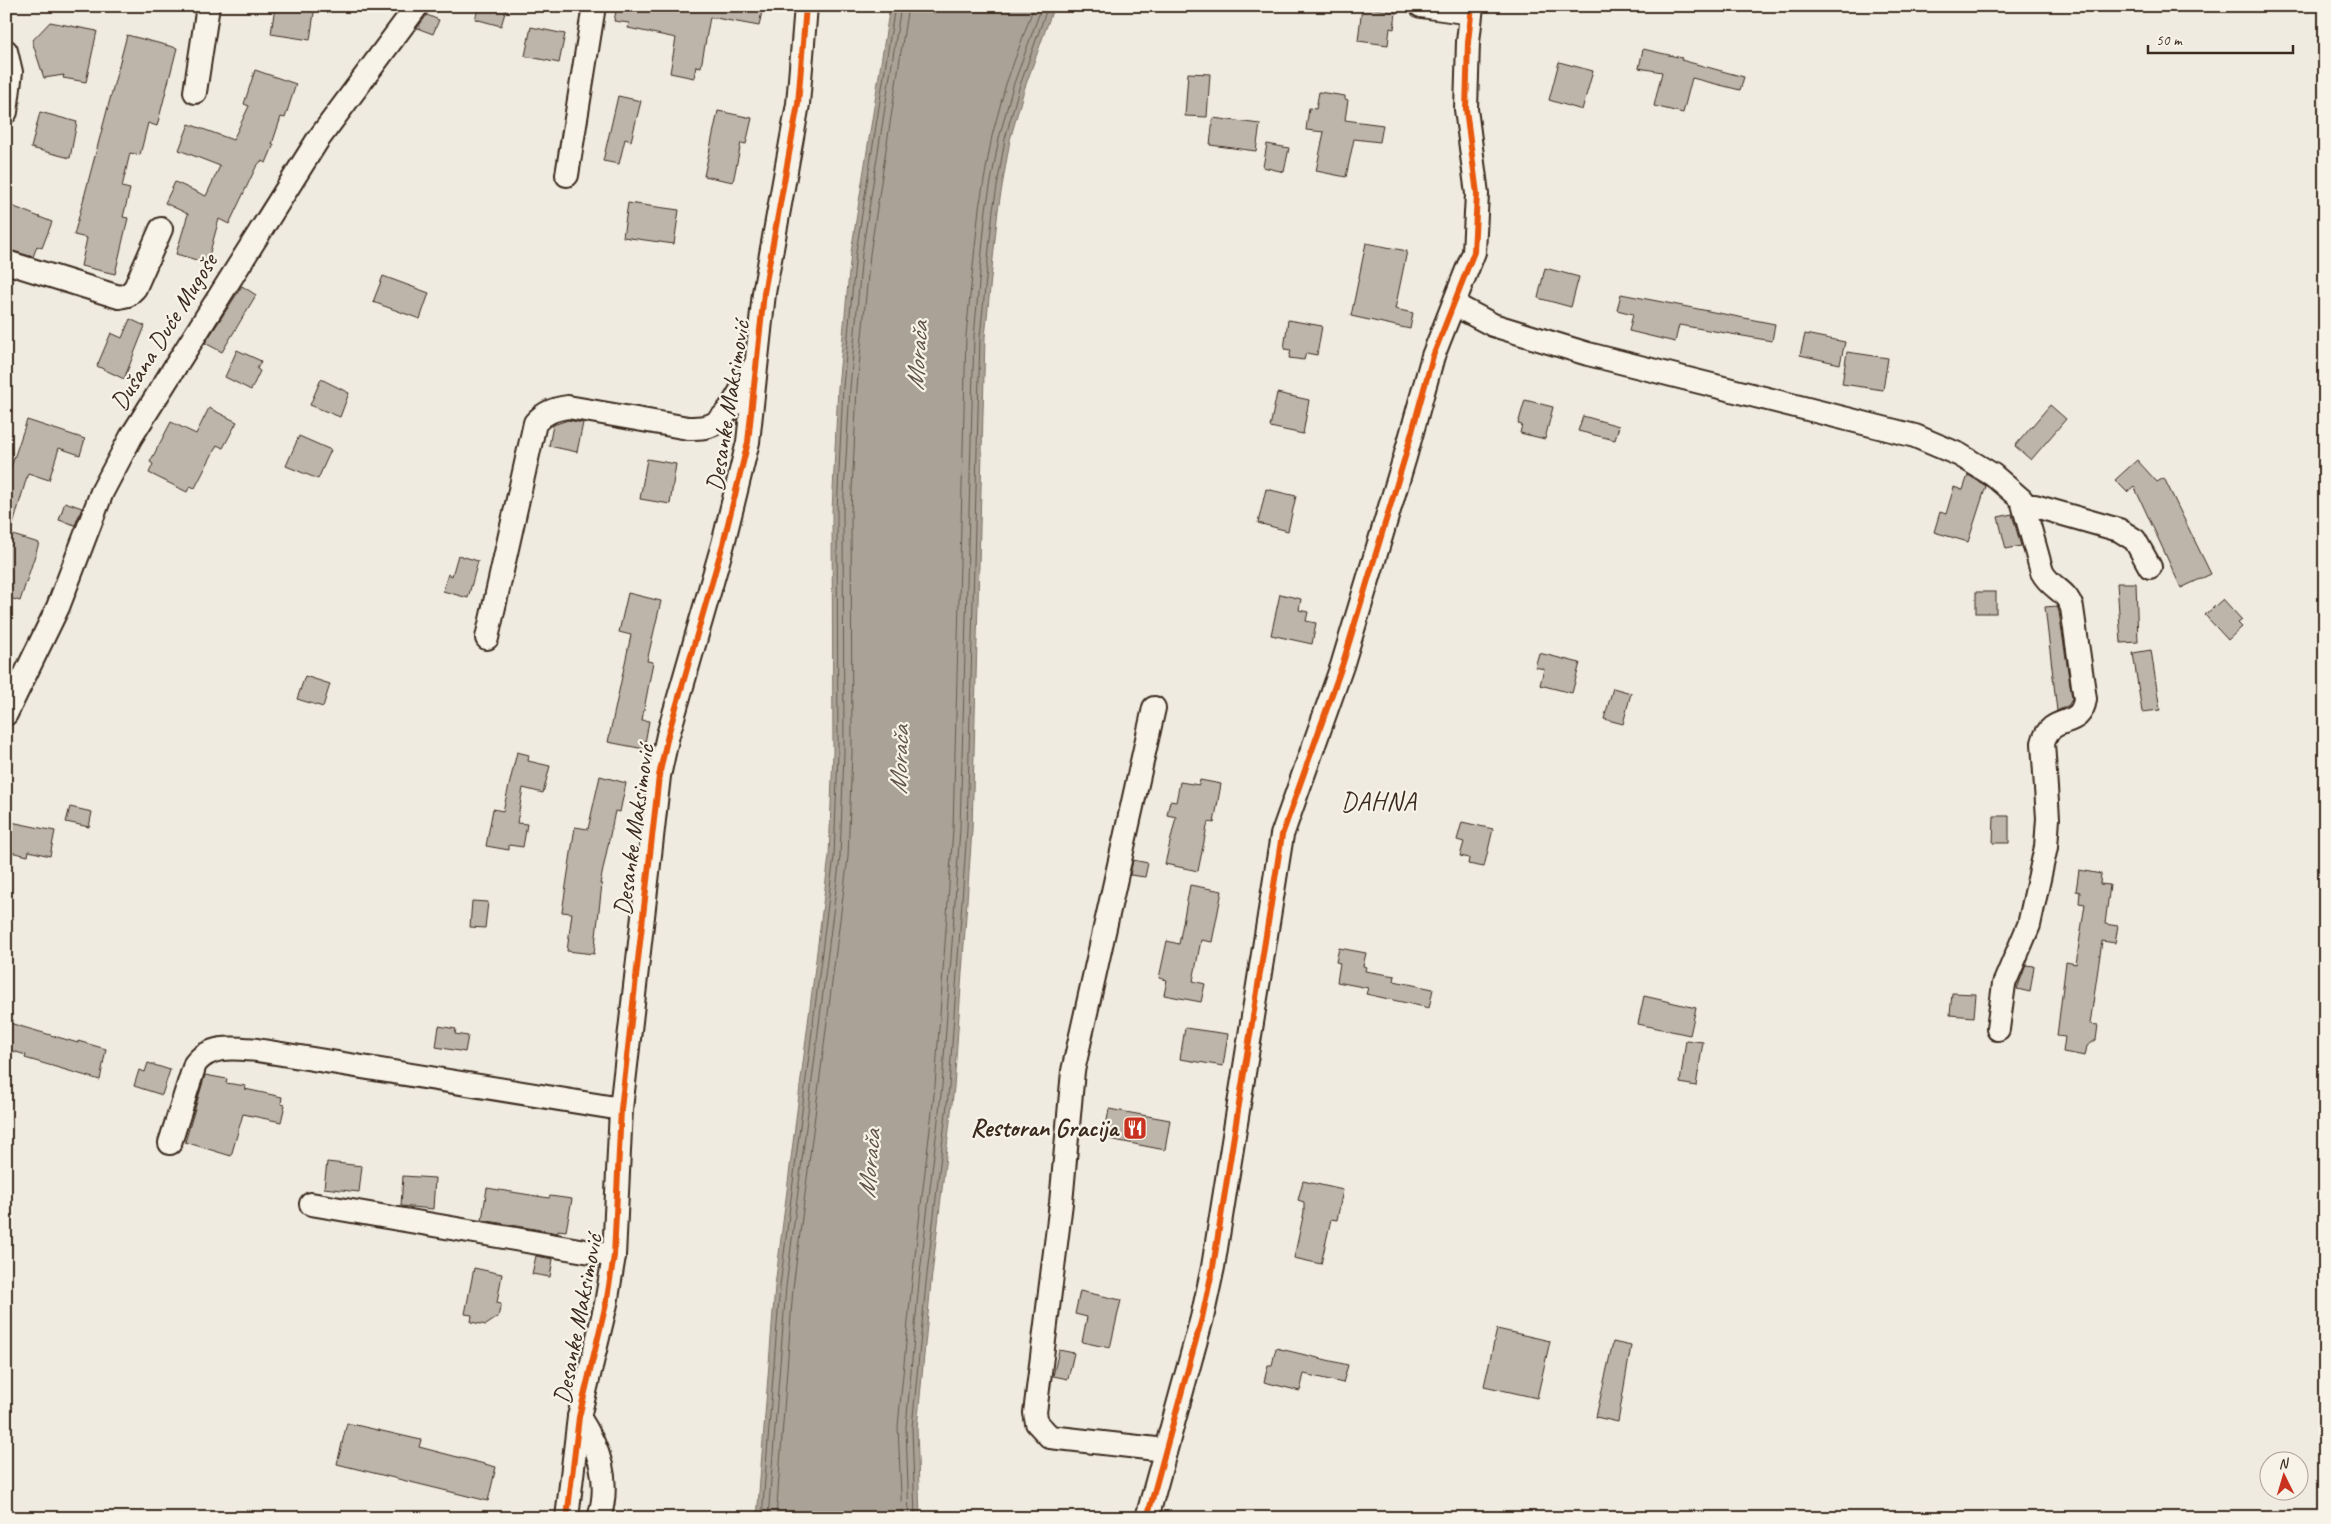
<svg xmlns="http://www.w3.org/2000/svg" width="2331" height="1524" font-family="Caveat,sans-serif">
	<rect width="100%" height="100%" fill="#efebe0"/>
	<filter id="ink" filterUnits="userSpaceOnUse"><feTurbulence type="fractalNoise" baseFrequency=".02" numOctaves="2"/><feDisplacementMap in="SourceGraphic" scale="10" xChannelSelector="R" yChannelSelector="G"/><feConvolveMatrix kernelMatrix="1 2 1 2 8 2 1 2 1" color-interpolation-filters="sRGB"/></filter>
	<g filter="url(#ink)">
		<polygon fill="#aaa296" stroke="#7e7266" points="890,6 1054,6 1024,90 1010,140 998,210 985,337 972,830 954,1087 931,1283 917,1428 920,1518 757,1518 775,1286 829,856 833,752 832,511 838,387 851,252"/>
		<g fill="none" stroke-linecap="round" stroke-linejoin="round">
			<g stroke="#675a4e" stroke-width="1">
				<polyline points="762,1518 780,1286 834,856 838,753 837,511 843,387 856,252 895,6"/>
				<polyline points="768,1518 786,1287 840,857 844,753 843,511 850,388 862,253 901,6"/>
				<polyline points="776,1518 793,1288 848,857 852,753 851,511 857,388 870,254 908,6"/>
				<polyline points="902,1518 898,1426 912,1281 935,1086 953,829 966,335 979,208 992,136 1006,84 1034,6"/>
				<polyline points="909,1518 906,1427 919,1282 942,1086 960,829 974,336 986,209 999,138 1013,86 1042,6"/>
				<polyline points="915,1518 912,1427 926,1283 949,1087 967,829 980,337 993,210 1005,139 1019,88 1048,6"/>
			</g>
		</g>
		<g fill="#bdb5aa" stroke="#3b2a1e">
			<polygon points="275,6 315,6 310,40 271,34"/>
			<polygon points="479,6 507,6 501,26 475,19"/>
			<polygon points="617,6 763,6 759,26 710,17 701,67 696,66 694,78 670,73 676,38 628,28 629,23 614,21"/>
			<polygon points="1362,7 1396,12 1394,29 1390,28 1388,45 1358,41"/>
			<polygon points="427,15 439,20 433,34 417,28"/>
			<polygon points="50,22 97,31 86,82 63,78 64,75 44,78 32,41"/>
			<polygon points="531,27 565,34 559,63 525,56"/>
			<polygon points="127,35 177,48 157,126 148,123 140,155 130,153 122,187 130,189 123,217 128,218 115,274 81,266 87,238 74,235"/>
			<polygon points="1643,49 1682,58 1681,60 1744,77 1740,90 1692,78 1683,113 1654,106 1662,72 1639,68"/>
			<polygon points="1559,62 1593,71 1582,110 1549,100"/>
			<polygon points="255,70 296,84 285,118 281,117 272,144 274,144 266,163 261,161 256,167 229,224 219,219 207,263 176,254 188,214 165,203 175,182 206,196 220,166 179,150 189,124 233,140 249,106 244,104"/>
			<polygon points="1188,73 1210,74 1207,117 1185,116"/>
			<polygon points="1319,92 1345,96 1345,99 1348,100 1345,120 1383,125 1380,142 1354,139 1346,177 1316,171 1324,132 1306,130 1309,108 1316,109"/>
			<polygon points="618,96 641,101 631,141 625,139 619,164 603,161"/>
			<polygon points="718,111 752,118 746,144 741,143 733,182 704,176"/>
			<polygon points="40,112 77,122 70,158 31,148"/>
			<polygon points="1213,118 1260,124 1256,151 1210,145"/>
			<polygon points="1267,144 1289,148 1284,172 1263,167"/>
			<polygon points="628,203 679,210 674,244 623,237"/>
			<polygon points="12,206 52,222 42,248 37,246 33,257 6,249 6,219"/>
			<polygon points="1366,243 1407,251 1395,309 1413,313 1410,329 1351,316"/>
			<polygon points="1545,268 1579,277 1571,307 1538,298"/>
			<polygon points="383,276 429,293 420,319 373,302"/>
			<polygon points="242,286 256,295 222,352 205,343"/>
			<polygon points="1621,294 1775,324 1772,341 1679,325 1675,342 1629,331 1633,314 1617,310"/>
			<polygon points="130,319 145,326 124,379 97,366 111,333 122,338"/>
			<polygon points="1288,320 1322,326 1317,355 1306,353 1304,360 1289,358 1291,350 1284,349"/>
			<polygon points="1805,334 1845,342 1840,364 1800,355"/>
			<polygon points="237,350 261,361 257,369 260,371 251,390 225,377"/>
			<polygon points="1847,352 1888,358 1883,390 1842,384"/>
			<polygon points="321,379 349,393 340,417 310,405"/>
			<polygon points="1277,393 1309,400 1303,434 1270,427"/>
			<polygon points="1525,400 1553,407 1545,439 1520,433 1522,425 1518,424"/>
			<polygon points="2050,405 2066,419 2031,460 2015,446"/>
			<polygon points="209,408 237,422 223,448 217,445 195,488 190,486 187,492 149,473 153,464 150,462 171,422 196,434"/>
			<polygon points="1583,416 1619,426 1615,440 1578,431"/>
			<polygon points="27,420 85,439 80,455 59,448 49,480 28,473 11,532 6,531 6,482"/>
			<polygon points="568,420 583,423 577,452 549,446 553,425"/>
			<polygon points="299,436 331,450 318,479 286,466"/>
			<polygon points="647,459 676,464 670,504 640,499"/>
			<polygon points="2137,460 2157,482 2164,478 2211,574 2181,588 2134,486 2127,492 2115,480"/>
			<polygon points="1968,475 1986,486 1968,542 1934,532 1940,512 1946,514 1954,487 1963,490"/>
			<polygon points="1266,489 1296,496 1288,531 1258,523"/>
			<polygon points="65,502 82,508 75,525 59,520"/>
			<polygon points="2012,514 2021,546 2006,549 1998,517"/>
			<polygon points="6,533 39,543 20,601 6,597"/>
			<polygon points="458,555 478,561 468,598 443,591 448,574 452,576"/>
			<polygon points="2117,583 2136,583 2138,642 2121,643"/>
			<rect x="1976" y="592" width="20" height="21"/>
			<polygon points="628,593 661,601 647,661 653,662 642,720 649,721 644,749 608,742 631,635 619,632"/>
			<polygon points="1280,594 1301,599 1299,610 1308,612 1306,621 1316,623 1312,644 1271,635"/>
			<polygon points="2223,599 2242,620 2238,623 2242,627 2228,640 2205,615"/>
			<polygon points="2057,606 2059,612 2072,698 2069,705 2057,711 2045,607"/>
			<polygon points="2151,650 2160,710 2142,712 2133,653"/>
			<polygon points="1539,653 1580,663 1572,693 1540,685 1544,669 1535,667"/>
			<polygon points="305,676 330,684 323,707 297,699"/>
			<polygon points="1613,688 1631,693 1623,724 1604,719"/>
			<polygon points="517,752 529,755 528,761 550,766 543,793 523,788 517,823 527,824 523,847 509,845 509,850 486,846 493,809 503,811"/>
			<polygon points="600,776 626,783 620,812 615,811 600,884 602,884 594,954 567,951 572,913 562,912 575,827 588,829"/>
			<polygon points="1200,780 1221,784 1214,823 1208,822 1198,871 1165,864 1176,817 1167,815 1170,801 1176,802 1180,782 1199,785"/>
			<polygon points="70,807 92,812 89,827 66,822"/>
			<polygon points="1994,816 2009,816 2009,843 1993,843"/>
			<polygon points="6,821 55,831 50,856 29,851 28,856 6,851"/>
			<polygon points="1462,822 1493,829 1484,867 1468,864 1469,858 1460,856 1464,842 1457,840"/>
			<polygon points="1133,860 1148,863 1145,877 1130,875"/>
			<polygon points="2079,870 2101,874 2100,884 2110,885 2105,924 2118,926 2115,943 2102,941 2090,1024 2098,1025 2096,1040 2087,1046 2085,1056 2063,1052 2065,1037 2057,1036 2066,962 2076,964 2085,904 2079,903 2080,892 2076,891"/>
			<polygon points="1190,885 1222,891 1212,942 1201,940 1193,981 1205,984 1201,1002 1164,995 1167,980 1159,978 1167,941 1179,944"/>
			<polygon points="472,901 488,902 485,928 470,927"/>
			<polygon points="1339,948 1366,953 1363,966 1366,967 1365,971 1395,976 1394,981 1433,989 1429,1008 1366,994 1368,988 1337,982 1340,963 1336,962"/>
			<polygon points="2026,965 2034,966 2030,992 2017,989"/>
			<polygon points="1952,993 1976,994 1974,1017 1950,1015"/>
			<polygon points="1644,996 1696,1008 1690,1035 1638,1024"/>
			<polygon points="6,1022 78,1043 78,1041 106,1049 100,1080 25,1058 26,1055 6,1049"/>
			<polygon points="439,1026 456,1029 455,1034 468,1036 465,1052 436,1047"/>
			<polygon points="1185,1028 1228,1034 1223,1066 1180,1059"/>
			<polygon points="1686,1040 1703,1042 1696,1086 1680,1083"/>
			<polygon points="148,1063 170,1070 162,1095 134,1086 139,1070 145,1072"/>
			<polygon points="205,1075 227,1079 226,1083 246,1086 245,1089 282,1097 281,1104 285,1105 281,1122 243,1114 231,1156 185,1142"/>
			<polygon points="1109,1109 1170,1120 1165,1150 1104,1138"/>
			<polygon points="327,1162 362,1166 359,1192 324,1188"/>
			<polygon points="403,1176 435,1178 433,1209 401,1206"/>
			<polygon points="1303,1181 1343,1190 1337,1220 1331,1219 1321,1264 1294,1258 1304,1212 1304,1202 1298,1200"/>
			<polygon points="487,1188 549,1198 550,1196 572,1199 566,1231 558,1230 558,1233 482,1220"/>
			<polygon points="536,1256 553,1259 550,1277 532,1274"/>
			<polygon points="474,1268 502,1274 497,1303 501,1304 498,1317 486,1325 471,1322 472,1315 465,1314"/>
			<polygon points="1080,1291 1121,1300 1110,1348 1082,1342 1087,1317 1075,1314"/>
			<polygon points="1497,1329 1550,1341 1537,1398 1484,1386"/>
			<polygon points="1613,1342 1631,1346 1618,1422 1596,1417"/>
			<polygon points="1276,1348 1348,1365 1343,1383 1304,1374 1300,1391 1264,1382 1268,1365 1272,1365"/>
			<polygon points="1059,1350 1074,1353 1068,1379 1053,1376"/>
			<polygon points="347,1423 421,1440 419,1447 496,1467 488,1501 337,1464"/>
		</g>
		<g fill="none" stroke-linecap="round" stroke-linejoin="round">
			<g stroke="#3b2a1e" stroke-width="26">
				<g id="minor">
					<polyline points="1421,6 1471,13"/>
					<polyline points="6,51 11,72 6,112"/>
					<polyline points="195,92 208,6"/>
					<polyline points="567,175 594,6"/>
					<polyline points="6,262 119,297 128,295 135,288 161,229"/>
					<path d="M1455 305 1493 325 1588 354 1915 436 1960 455 1993 475 2022 500 2042 572C2051 589 2066 589 2072 608L2085 699C2081 731 2051 712 2043 743L2048 818 2046 847 2029 925 2004 984 1998 1029"/>
					<polyline points="2025,506 2035,506 2119,530 2135,540 2150,567"/>
					<path d="M487 638 535 423C545 412 554 409 568 407L688 428C699 428 710 428 718 421 734 408 744 383 755 365"/>
					<polyline points="1154,708 1073,1071 1061,1203 1035,1413 1037,1423 1050,1437 1165,1450"/>
					<polyline points="6,714 58,607 102,492 131,437 317,141 417,6"/>
					<path d="M170 1143 195 1064C210 1044 235 1048 257 1050L621 1109"/>
					<polyline points="311,1204 614,1256"/>
					<path d="M579 1417C599 1448 611 1481 599 1518"/>
					<polyline points="567,1518 579,1417 606,1304 614,1256 621,1109 659,776 668,735 723,544 748,442 764,293 798,104 806,6"/>
					<polyline points="1147,1518 1202,1318 1213,1267 1282,835 1342,666 1405,457 1433,356 1474,252 1477,194 1466,109 1468,42 1472,6"/>
				</g>
			</g>
			<use href="#minor" stroke="#f7f3e8" stroke-width="22"/>
			<g stroke="#f7f3e8" stroke-width="9">
				<g id="cycleway">
					<polyline points="567,1518 579,1417 606,1304 614,1256 621,1109 659,776 668,735 723,544 748,442 764,293 798,104 806,6"/>
					<polyline points="1147,1518 1202,1318 1213,1267 1282,835 1342,666 1405,457 1433,356 1474,252 1477,194 1466,109 1468,42 1472,6"/>
				</g>
			</g>
			<use href="#cycleway" stroke="#e8590c" stroke-width="6"/>
		</g>
	</g>
	<defs>
		<g id="restaurant-square" transform="scale(1.25)"><rect x="-9" y="-9" width="18" height="18" rx="4" fill="#c8321e" stroke="#f7f3e8"/><path d="M-5-6h1v4h1v-4h1v4h1v-4h1v5L-1.5 .5V6h-2V.5L-5-1ZM5-6V6H3V1.5H1.5Q1.5-4 5-6Z" fill="#fff"/></g>
	</defs>
	<g fill-rule="evenodd">
		<use href="#restaurant-square" x="1135" y="1128"/>
	</g>
	<g text-anchor="middle" dominant-baseline="central" stroke-width="4.5" stroke-linejoin="round" paint-order="stroke">
		<g font-size="25" fill="#3b2a1e" stroke="#f7f3e8">
			<text transform="translate(164 332) rotate(-58)">Dušana Duće Mugoše</text>
			<text transform="translate(728 406) rotate(-81)">Desanke Maksimović</text>
			<text transform="translate(634 830) rotate(-82)">Desanke Maksimović</text>
			<text transform="translate(578 1319) rotate(-79)">Desanke Maksimović</text>
		</g>
		<g font-size="25" font-weight="bold" fill="#3b2a1e" stroke="#f7f3e8" text-anchor="end">
			<text x="1118" y="1128">Restoran Gracija</text>
		</g>
		<g font-size="26" font-style="italic" fill="#625448" stroke="#f7f3e8">
			<text transform="translate(917 356) rotate(-86)">Morača</text>
			<text transform="translate(899 760) rotate(-88)">Morača</text>
			<text transform="translate(869 1164) rotate(-85)">Morača</text>
		</g>
		<g font-size="26" letter-spacing="1" fill="#3b2a1e" stroke="#f7f3e8">
			<text x="1379" y="801">DAHNA</text>
		</g>
	</g>
	<rect width="2331" height="1524" fill="none" stroke="#f7f3e8" stroke-width="25"/>
	<rect x="12" y="12" width="2306" height="1499" fill="none" stroke="#3b2a1e" stroke-width="2" filter="url(#ink)"/>
	<g transform="translate(2284 1476) rotate(355)"><circle r="24" fill="#f7f3e8" stroke="#aca397"/>
	<path d="M0-4L9 19L0 12L-9 19Z" fill="#c8321e"/>
	<text y="-8" font-size="14" font-weight="bold" text-anchor="middle" fill="#3b2a1e">N</text>
	</g>
	<path d="M2148 45v8h145v-8" fill="none" stroke="#3b2a1e" stroke-width="2.5"/>
	<text x="2156" y="45" font-size="15" fill="#3b2a1e" stroke="#f7f3e8" stroke-width="4" paint-order="stroke">50 m</text>
</svg>
